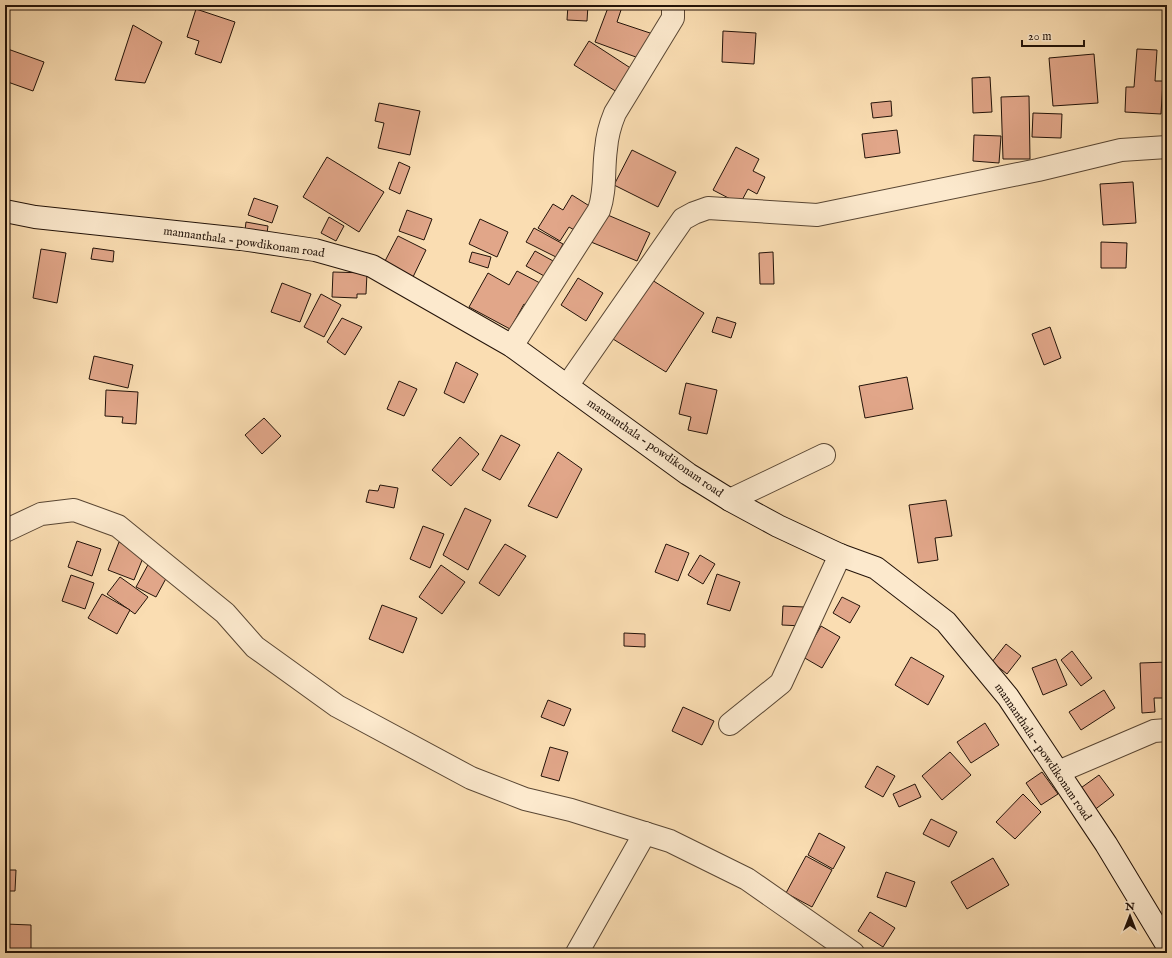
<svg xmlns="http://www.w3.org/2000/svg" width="1172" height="958" font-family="'IM FELL English',serif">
	<rect width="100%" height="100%" fill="#faddb2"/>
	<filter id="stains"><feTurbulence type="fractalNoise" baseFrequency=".005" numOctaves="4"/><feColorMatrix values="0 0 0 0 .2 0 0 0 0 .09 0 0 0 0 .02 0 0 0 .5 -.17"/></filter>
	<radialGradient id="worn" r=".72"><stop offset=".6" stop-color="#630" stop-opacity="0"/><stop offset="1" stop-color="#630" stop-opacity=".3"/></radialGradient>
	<g fill="#e1a689" stroke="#231309">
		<polygon points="568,5 588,5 587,21 567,20"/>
		<polygon points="609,5 622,7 617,22 653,34 644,60 595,42"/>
		<polygon points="196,9 235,22 221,63 195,54 199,41 187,37"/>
		<polygon points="133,25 162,42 145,83 115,80"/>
		<polygon points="723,31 756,33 754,64 722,62"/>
		<polygon points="589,41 632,69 617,92 574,65"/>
		<polygon points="5,48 44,62 33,91 5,81"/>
		<polygon points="1137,49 1157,50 1155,81 1163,81 1161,114 1125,112 1126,87 1134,87"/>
		<polygon points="1094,54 1098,103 1053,106 1049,58"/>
		<polygon points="990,77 992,112 973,113 972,78"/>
		<polygon points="1029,96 1030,159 1003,159 1001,97"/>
		<polygon points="891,101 892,116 873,118 871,103"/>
		<polygon points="379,103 420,111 410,155 378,148 384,123 375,121"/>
		<polygon points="1033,113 1062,114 1061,138 1032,137"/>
		<polygon points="897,130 900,153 865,158 862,134"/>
		<polygon points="974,135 1001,136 999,163 973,161"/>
		<polygon points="736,147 759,159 753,171 765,177 757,194 748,189 740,204 713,190"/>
		<polygon points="632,150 676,172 658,207 614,185"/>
		<polygon points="327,157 384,192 359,232 303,197"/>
		<polygon points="399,162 410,167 400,194 389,189"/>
		<polygon points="1133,182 1136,223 1103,225 1100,184"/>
		<polygon points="572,195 591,207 576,231 569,227 560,241 538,228 553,204 563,210"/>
		<polygon points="254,198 278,206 272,223 248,215"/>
		<polygon points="407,210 432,219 424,240 399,231"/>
		<polygon points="603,213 650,233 637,261 591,242"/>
		<polygon points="329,217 344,226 336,241 321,233"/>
		<polygon points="480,219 508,232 497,257 469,244"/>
		<polygon points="246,222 268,226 267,233 245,230"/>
		<polygon points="534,228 563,244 556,257 526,242"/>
		<polygon points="398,236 426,250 413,277 384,263"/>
		<polygon points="1101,242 1127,243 1126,268 1101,268"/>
		<polygon points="93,248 114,251 113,262 91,259"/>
		<polygon points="41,249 66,253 57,303 33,298"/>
		<polygon points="535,251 555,262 546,277 526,266"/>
		<polygon points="472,252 491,257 488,268 469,262"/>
		<polygon points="773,252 774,284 760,284 759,253"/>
		<polygon points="517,271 540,283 527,306 524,304 510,329 469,307 488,273 509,285"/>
		<polygon points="333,272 367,273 366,294 357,294 357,298 332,297"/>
		<polygon points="578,278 603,293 586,321 561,305"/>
		<polygon points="652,280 704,313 666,372 613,339"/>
		<polygon points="282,283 311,294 300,322 271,312"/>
		<polygon points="321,294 341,305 324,337 304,327"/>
		<polygon points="717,317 736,323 731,338 712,332"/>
		<polygon points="342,318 362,327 345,355 327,342"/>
		<polygon points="1050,327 1061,358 1044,365 1032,334"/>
		<polygon points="94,356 133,365 128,388 89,379"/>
		<polygon points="456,362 478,374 464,403 444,393"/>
		<polygon points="907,377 913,409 865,418 859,386"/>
		<polygon points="399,381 417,389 404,416 387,409"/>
		<polygon points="686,383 717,390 707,434 688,430 691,417 679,414"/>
		<polygon points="106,390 138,392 136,424 122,423 123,417 105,416"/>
		<polygon points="264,418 281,436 262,454 245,435"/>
		<polygon points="501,435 520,445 500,480 482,470"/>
		<polygon points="460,437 479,454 451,486 432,470"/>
		<polygon points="558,452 582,469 557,518 528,506"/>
		<polygon points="380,485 398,488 394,508 366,502 369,490 378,491"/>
		<polygon points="946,500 952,536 935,538 938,560 918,563 909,505"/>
		<polygon points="465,508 491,520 468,570 443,555"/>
		<polygon points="423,526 444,534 430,568 410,559"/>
		<polygon points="77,541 101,549 92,576 68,567"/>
		<polygon points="119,542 145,553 134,580 108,570"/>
		<polygon points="505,544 526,556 499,596 479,583"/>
		<polygon points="666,544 689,553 678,581 655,572"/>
		<polygon points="700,555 715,564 703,584 688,575"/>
		<polygon points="150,561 170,571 156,597 136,587"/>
		<polygon points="441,565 465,582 442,614 419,597"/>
		<polygon points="717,574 740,582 730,611 707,604"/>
		<polygon points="71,575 94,583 85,609 62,601"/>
		<polygon points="120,577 148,597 135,614 107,594"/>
		<polygon points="102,594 130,610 117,634 88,618"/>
		<polygon points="842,597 860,606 850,623 833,613"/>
		<polygon points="382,605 417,618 403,653 369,639"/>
		<polygon points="783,606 804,607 803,626 782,625"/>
		<polygon points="821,626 840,637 822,668 803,657"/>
		<polygon points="624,633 645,634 645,647 624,646"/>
		<polygon points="1006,644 1021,656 1007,674 992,662"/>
		<polygon points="1072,651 1092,678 1081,686 1061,660"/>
		<polygon points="911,657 944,676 928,705 895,685"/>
		<polygon points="1056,659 1067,685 1043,695 1032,668"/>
		<polygon points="1167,662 1167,698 1154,698 1155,712 1142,713 1140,663"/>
		<polygon points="1104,690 1115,708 1081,730 1069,712"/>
		<polygon points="548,700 571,709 564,726 541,717"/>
		<polygon points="683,707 714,721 702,745 672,731"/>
		<polygon points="985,723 999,745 971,763 957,742"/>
		<polygon points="550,747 568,752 559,781 541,776"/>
		<polygon points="950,752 971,775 942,800 922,776"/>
		<polygon points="877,766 895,776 883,797 865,787"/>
		<polygon points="1042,772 1058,794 1041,805 1026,783"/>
		<polygon points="1099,775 1114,795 1093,811 1078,790"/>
		<polygon points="915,784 921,797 899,807 893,794"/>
		<polygon points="1023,794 1041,812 1015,839 996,822"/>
		<polygon points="931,819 957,832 949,847 923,834"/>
		<polygon points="819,833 845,847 833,869 808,855"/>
		<polygon points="806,856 832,870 812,907 786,893"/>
		<polygon points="993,858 1009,885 967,909 951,882"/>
		<polygon points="5,870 16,870 15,891 5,891"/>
		<polygon points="886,872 915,882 906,907 877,897"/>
		<polygon points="870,912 895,928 883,947 858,931"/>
		<polygon points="5,924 31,925 31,953 5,953"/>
	</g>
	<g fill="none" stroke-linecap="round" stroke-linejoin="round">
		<g stroke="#594633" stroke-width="24">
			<g id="minor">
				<path d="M512 346 599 210C606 190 603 170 606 149 607 136 610 125 615 113L673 18V5"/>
				<polyline points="567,386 683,219 694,213 708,208 817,215 1038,170 1121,150 1167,147"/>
				<polyline points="730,500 824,455"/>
				<polyline points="5,531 41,514 74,510 118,526 225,613 255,647 337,706 471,778 525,799 571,810 670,841 747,879 853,953"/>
				<polyline points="730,724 781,683 840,555"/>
				<polyline points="1058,772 1154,731 1167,730"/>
				<polyline points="577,953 645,833"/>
			</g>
		</g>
		<g stroke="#231309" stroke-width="24">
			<polyline id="secondary" points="5,211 35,217 241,239 315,250 372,266 512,346 688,474 730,500 778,526 840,555 876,568 946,622 1008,697 1106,844 1167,945"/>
		</g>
		<use href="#minor" stroke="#fce9cd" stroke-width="22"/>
		<use href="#secondary" stroke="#fce9cd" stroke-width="22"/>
	</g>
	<g text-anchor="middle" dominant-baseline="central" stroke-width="3" stroke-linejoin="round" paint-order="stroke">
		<g font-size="12" fill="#231309" stroke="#fce9cd">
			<text transform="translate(244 242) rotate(8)">mannanthala - powdikonam road</text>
			<text transform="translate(655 448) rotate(35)">mannanthala - powdikonam road</text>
			<text transform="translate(1043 752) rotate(56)">mannanthala - powdikonam road</text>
		</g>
	</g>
	<rect width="1172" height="958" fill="none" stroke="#faddb2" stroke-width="20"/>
	<rect x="6" y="6" width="1160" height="946" fill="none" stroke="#231309" stroke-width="2"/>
	<rect x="10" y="10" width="1152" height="938" fill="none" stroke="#231309"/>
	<g transform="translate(1130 916)" stroke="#fce9cd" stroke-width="3" paint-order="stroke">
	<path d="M0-3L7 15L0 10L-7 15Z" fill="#231309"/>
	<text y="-6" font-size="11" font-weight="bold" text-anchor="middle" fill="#231309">N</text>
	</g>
	<path d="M1022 40v6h62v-6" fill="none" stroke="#231309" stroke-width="2"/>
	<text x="1028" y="40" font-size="12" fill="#231309" stroke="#fce9cd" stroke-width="3" paint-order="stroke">20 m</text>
	<rect width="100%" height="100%" filter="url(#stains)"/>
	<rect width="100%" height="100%" fill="url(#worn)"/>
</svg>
